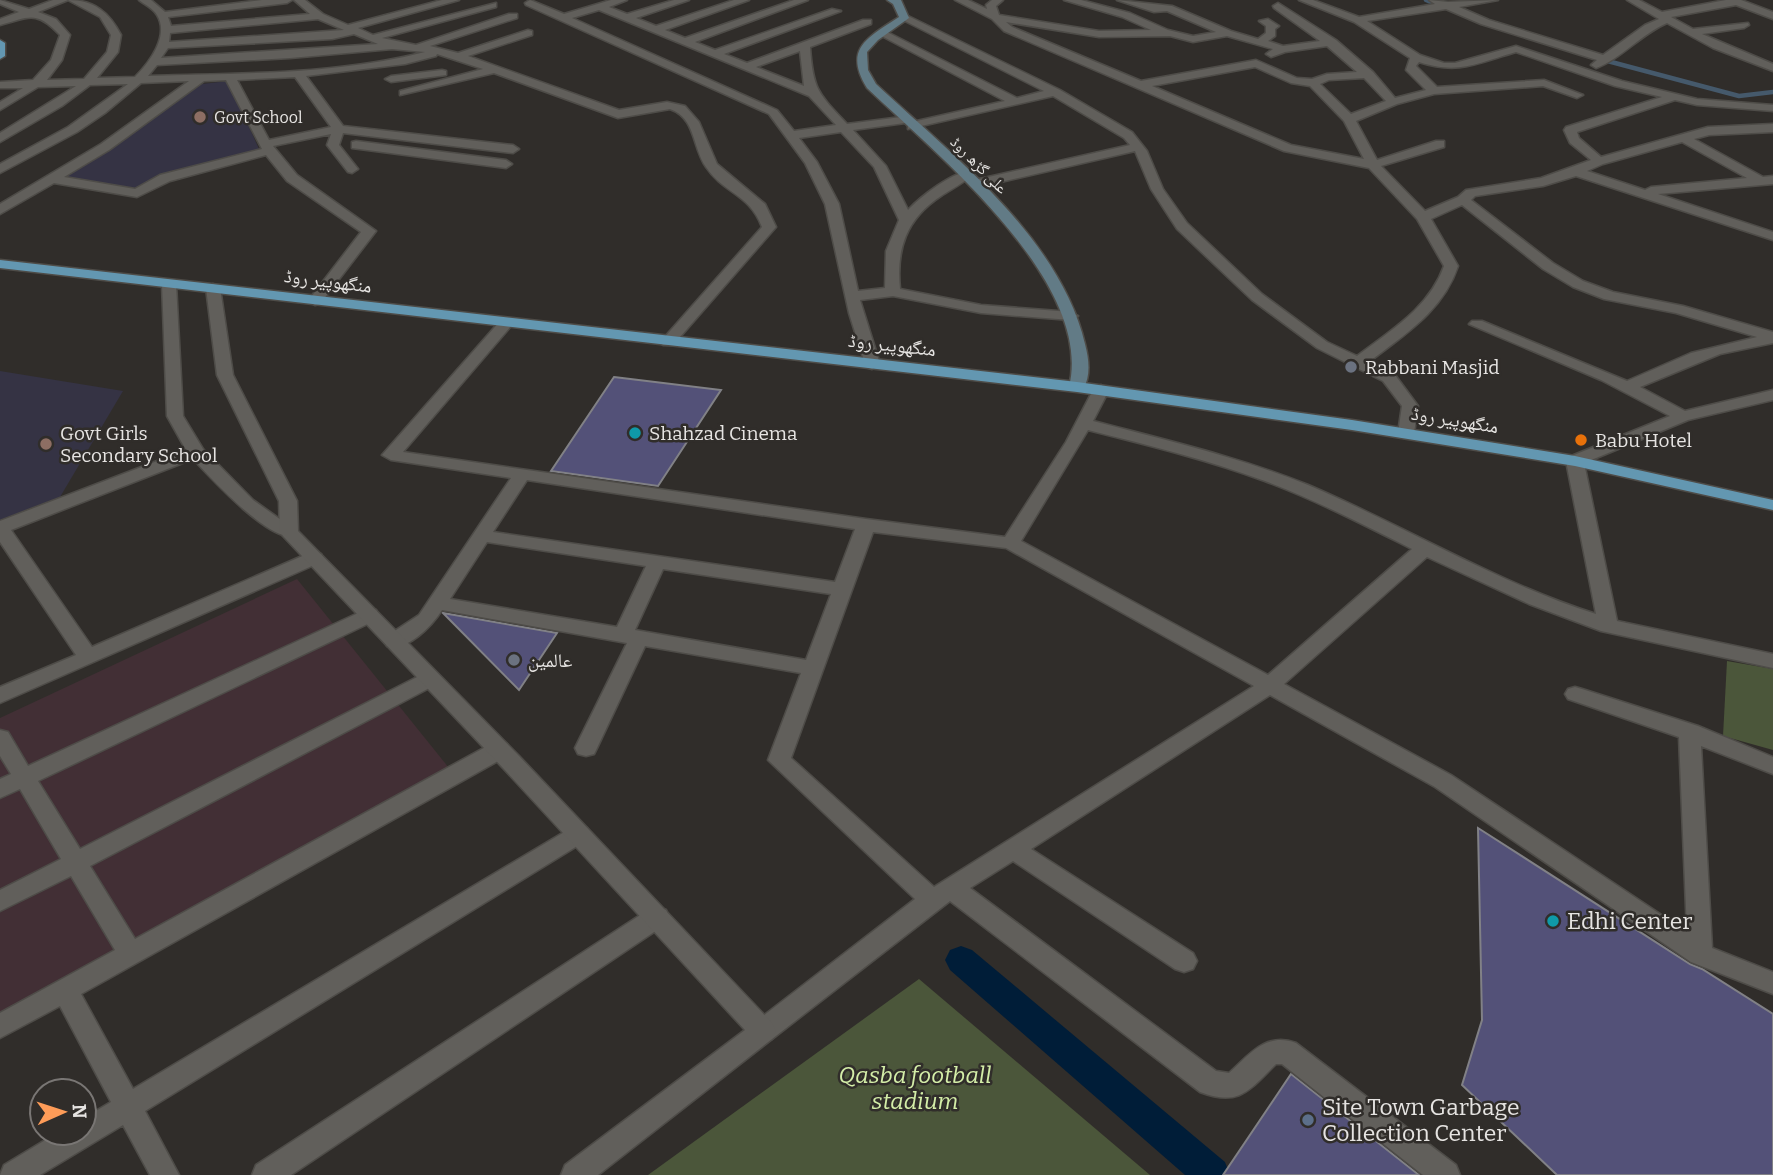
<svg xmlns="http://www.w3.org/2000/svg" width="1773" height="1175" font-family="Bitter,'Noto Naskh Arabic',serif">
	<rect width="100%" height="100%" fill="#302d2a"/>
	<polygon fill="#422f35" points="297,579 449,768 0,1015 0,718"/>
	<g fill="#353344">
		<polygon points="228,81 260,151 136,189 63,178 202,84"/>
		<polygon points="0,371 123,391 60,497 0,520"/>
	</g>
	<g fill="#4b563a">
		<polygon points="1727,661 1773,669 1773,750 1723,736"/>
		<polygon points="919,979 1150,1175 648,1175"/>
	</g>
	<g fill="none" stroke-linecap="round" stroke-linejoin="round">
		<g stroke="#45596b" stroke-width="4.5">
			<polyline points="1426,0 1443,7"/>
			<polyline points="1600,59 1739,96 1773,92"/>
		</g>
		<polygon fill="#001d38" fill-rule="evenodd" points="961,946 972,950 1225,1162 1230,1175 1185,1175 950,970 945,960 950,950"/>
	</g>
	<g fill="#535178" stroke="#818186" stroke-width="2">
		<polygon points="614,377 721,390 658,486 551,471"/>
		<polygon points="443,613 557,633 519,690"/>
		<polygon points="1478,828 1690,964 1702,969 1773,1014 1773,1175 1557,1175 1462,1085 1482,1020"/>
		<polygon points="1291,1074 1419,1175 1223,1175"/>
	</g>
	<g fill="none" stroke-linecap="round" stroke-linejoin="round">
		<g stroke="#4e4c48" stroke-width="3">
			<g id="minor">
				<path d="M0 0 29 9 53 0H68L38 12 56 19 70 35 62 60 47 80 84 79 107 52 111 35 100 17 68 0C94 0 109 12 121 35L118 52 97 78 135 77C149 63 170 36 157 15 153 8 145 5 139 0H151L165 12 262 0H292L287 3 168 17 171 26 310 14 294 0H305L323 14 348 25 442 0H459L358 28 373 35 496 3V7L382 38 416 45 509 14H517V18L430 46 458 53 528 30 532 31V35L468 56 619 110 667 102 685 106 699 122 717 164 765 204 776 227 673 345H663L660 342 663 339 762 227C749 193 724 194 706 167 692 147 696 118 670 109L618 118 494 73 400 95V91L483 69 437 54 436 56 405 64 306 76 343 126 513 145 519 149 513 153 343 133 339 145 358 169 352 173 348 172 327 145 331 134 273 146 297 175 376 231 320 304 315 305 308 301 361 232 287 181 266 155 170 181 137 197 54 183 0 214V204L101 144 189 81 141 83 105 113 77 132 0 173V164L68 127 128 84 90 85 62 106 0 142V133L76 86 38 87 0 110V102L23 88H0V82L33 80 51 60 60 35C36 10 30 17 0 25V19L19 12 0 4ZM318 19 344 30 169 42 170 33ZM354 34 378 44 161 58 168 48 332 39ZM392 49 425 52C336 75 240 73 148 76L157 65 290 58ZM295 77 331 127 269 140 237 80ZM226 80 262 149 160 175 135 189 64 177 109 150 204 81Z"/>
				<path d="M530 0 564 14 611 0H627L609 7 627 14 674 0H689L636 18 656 26 734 0H749L665 30 685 38 794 0H808L695 42 715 50 832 9 841 11 724 54 747 63 863 20H871V24L810 47C813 90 818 93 847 124L909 116V122L905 123 853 130 886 166 908 210C919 198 954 170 970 172L972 175C964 183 951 189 941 196 906 219 896 249 900 289L981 305 1071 312 1078 316 1071 320 981 313 893 296 860 300 880 364 872 369 866 367 849 313 825 204 805 163 769 114 526 5 525 3ZM599 10 809 96 836 125 794 131 777 110 572 18ZM800 51 804 86 756 67ZM841 132 874 167 899 220 886 251 885 288 858 291 839 204 817 162 799 138Z"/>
				<path d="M955 0H968L987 9 986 5 992 0H1003L996 6 999 15 1099 31 1151 30 1122 17 1064 0H1081L1130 13 1168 30 1193 36 1216 32 1167 11 1154 12 1117 0 1172 6 1231 31 1258 39 1266 33V26L1259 21 1268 19 1279 26 1275 29V36L1268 41 1283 46 1320 41 1274 8 1273 6 1278 3 1336 40 1373 72 1395 98 1426 90 1406 70 1410 58 1354 22 1299 0H1313L1359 17 1435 4 1429 0 1448 2 1498 0 1459 7 1489 20 1603 55 1645 25 1659 19 1627 0H1639L1662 12 1726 0H1741L1773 12V19L1736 5 1671 17 1693 29 1748 23 1749 25 1744 28 1702 34 1773 64V71L1713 48 1667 23C1641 34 1621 59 1596 68L1591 65 1597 60 1481 24 1446 9 1367 21 1420 55 1444 63H1455L1516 46 1622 81 1697 99 1773 105V111L1697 105 1675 100 1577 132 1579 138 1601 157 1708 127 1773 124V132L1709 135 1694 139 1763 177 1773 176V184L1658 194 1773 232V240L1576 176 1543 186 1475 196 1471 200 1553 263 1583 281 1613 292 1683 306 1773 332V343L1720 354 1640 387 1685 411 1773 390V400L1688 420 1584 463 1617 621 1773 654V668L1601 631 1529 604 1427 557 1284 684 1451 775 1687 932 1679 737 1568 699 1565 694 1568 689 1575 687 1582 689 1698 726 1773 757V774L1701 746 1712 948 1773 972V994L1691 962 1435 787 1270 695 1031 849 1193 953 1197 961 1193 969 1184 972 1175 969 1013 861 970 888 1216 1071 1229 1073C1250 1054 1266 1032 1296 1043L1456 1165 1460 1175H1423L1282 1064H1276C1249 1090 1240 1107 1200 1092L950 901 772 1039 763 1043 754 1039 750 1031 754 1023 915 899 768 760 801 673 645 646 597 748 594 754 586 756 578 754 575 748 627 643 442 610C432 626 407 652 387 646L384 641 387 636 419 615 511 478 391 460 382 455 501 320 506 318 514 323 511 326 403 452 866 519 1005 537 1066 442 1093 390 1101 385 1109 390 1093 421C1165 440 1239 457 1308 485 1405 526 1495 582 1596 614L1566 461 1569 457 1670 416 1601 380 1469 324 1472 321H1482L1627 381 1691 353 1757 337 1676 313 1604 299 1573 287 1543 269 1462 205 1431 219 1458 266C1443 311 1405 334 1369 362L1395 375 1418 406 1414 433 1406 438 1400 437 1398 433 1402 406 1383 381 1317 348 1252 300 1177 229 1151 189 1135 151 975 188 969 184 975 180 1130 145 1124 138 1053 96 908 129V123L1005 101 876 33 885 31 1017 98 1044 91 899 18 908 16 1060 90 1132 132 1147 151 1163 189 1187 223 1262 294 1327 342 1357 356C1391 330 1429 308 1444 266L1417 219 1369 168 1284 151 1004 31 992 19ZM1006 22 1099 37 1170 36 1193 42 1227 36 1273 49 1266 54 1271 57 1285 52 1327 46 1357 72 1327 74 1312 79 1297 78 1256 60 1141 81 1012 27ZM1516 52 1615 86 1662 97 1566 127 1564 130 1570 143 1591 160 1541 178 1466 190 1458 197 1425 211 1381 166 1444 147V141H1436L1377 160 1356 121 1397 104 1434 94 1543 86 1577 98 1583 95 1544 80 1437 87 1416 66 1419 62C1459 75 1477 63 1516 52ZM1255 67 1291 83 1310 86 1344 121 1364 159 1291 145 1152 86ZM1364 78 1386 101 1351 114 1320 84 1329 80ZM1682 142 1747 178 1651 187 1645 190 1587 171 1603 164ZM1088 430C1148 445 1208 460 1265 481 1316 500 1364 525 1412 549L1268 675 1021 541ZM527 480 855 529 835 582 493 532ZM873 532 1006 548 1254 686 934 887 791 758ZM487 542 646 566 617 627 450 599ZM663 569 831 594 806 660 635 630Z"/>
				<polygon points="442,70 446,71 446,75 391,82 385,79 391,76"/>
				<polygon points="356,141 506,160 512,164 506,168 352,148 352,142"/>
				<path d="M169 280 176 284 183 416 203 449 253 500 298 532 295 536C270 543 211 478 193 459L11 530 92 647 307 554H321L323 558 321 562 0 703V687L76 655 0 542V521L186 450 167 416 162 284Z"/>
				<polygon points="369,608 376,610 379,615 376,620 38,781 80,849 423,674 430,672 437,674 440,679 437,684 90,866 135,939 491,744 499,742 507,744 510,750 507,756 81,994 133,1089 571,828 579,825 587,828 591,834 587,840 145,1111 179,1175 150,1175 123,1125 40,1175 0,1175 4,1165 57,1133 84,1133 84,1118 111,1102 60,1006 0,1038 0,1013 115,950 71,876 0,911 0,890 61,859 20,789 0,798 0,779 11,774 0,756 0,730 8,732 28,766"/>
				<polygon points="657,907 666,910 669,917 666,924 291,1175 252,1175 256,1165 648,910"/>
			</g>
		</g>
		<g stroke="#4e4c48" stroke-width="3">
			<polygon id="tertiary" points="213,284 220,288 233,375 297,501 298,531 519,756 772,1023 776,1031 772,1039 598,1175 561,1175 565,1165 745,1030 503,768 283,536 280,532 279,501 217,375 206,288"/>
		</g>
		<g stroke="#4e4c48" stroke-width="3">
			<path id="secondary" d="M887 0H901L909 18 878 40 867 52 868 70 876 84C952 155 1060 238 1085 344 1089 360 1091 375 1083 390H1071L1069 387C1095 282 935 153 867 88 843 49 867 38 899 17L893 4Z"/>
		</g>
		<g stroke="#4e4c48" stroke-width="3">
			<g id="primary">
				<polygon points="0,40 5,43 5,56 0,59"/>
				<polygon points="0,260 1077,382 1352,420 1575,456 1773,500 1773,510 1575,466 1352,430 1077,392 0,268"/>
			</g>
		</g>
		<use href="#minor" fill="#615f5b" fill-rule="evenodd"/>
		<use href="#tertiary" fill="#615f5b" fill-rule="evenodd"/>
		<use href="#secondary" fill="#627b86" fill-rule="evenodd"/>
		<use href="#primary" fill="#6397b1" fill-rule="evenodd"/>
	</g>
	<g fill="#8d6e63" stroke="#302d2a" stroke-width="2.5">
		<circle cx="200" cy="117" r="7"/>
		<circle cx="46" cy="444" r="7"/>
	</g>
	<g fill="#6b7280" stroke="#302d2a" stroke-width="2.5">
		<circle cx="1351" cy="367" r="7"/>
		<circle cx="514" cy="660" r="7"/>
	</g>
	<g fill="#0f9aa8" stroke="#302d2a" stroke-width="2.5">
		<circle cx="635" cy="433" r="7"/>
		<circle cx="1553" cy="921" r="7"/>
	</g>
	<circle fill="#e8710a" stroke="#302d2a" stroke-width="2.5" cx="1581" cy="440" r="7"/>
	<circle fill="#5c6f8a" stroke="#302d2a" stroke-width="2.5" cx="1308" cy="1120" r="7"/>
	<g text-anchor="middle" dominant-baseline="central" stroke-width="5" stroke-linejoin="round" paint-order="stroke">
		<g font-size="16" fill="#e6e4e2" stroke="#302d2a" text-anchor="start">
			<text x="214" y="117">Govt School</text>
		</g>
		<g font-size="16" fill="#e6e4e2" stroke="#302d2a">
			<text transform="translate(979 165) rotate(45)">علی گڑھ روڈ</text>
		</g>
		<g font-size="19" fill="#e6e4e2" stroke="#302d2a">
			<text transform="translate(328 281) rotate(7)">منگھوپیر روڈ</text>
			<text transform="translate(892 345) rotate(6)">منگھوپیر روڈ</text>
			<text transform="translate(1455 420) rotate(9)">منگھوپیر روڈ</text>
		</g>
		<g font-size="19" fill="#e6e4e2" stroke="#302d2a" text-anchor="start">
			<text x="1365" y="367">Rabbani Masjid</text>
			<text x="60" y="433">Govt Girls<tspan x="60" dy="22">Secondary School</tspan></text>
			<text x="649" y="433">Shahzad Cinema</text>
			<text x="1595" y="440">Babu Hotel</text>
			<text x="528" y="660">عالمین</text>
		</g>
		<g font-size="23" fill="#e6e4e2" stroke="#302d2a" text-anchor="start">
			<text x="1567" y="921">Edhi Center</text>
			<text x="1322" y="1107">Site Town Garbage<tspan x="1322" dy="26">Collection Center</tspan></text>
		</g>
		<g font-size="23" font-style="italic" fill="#d4eea8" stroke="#302d2a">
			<text x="915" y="1075">Qasba football<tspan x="915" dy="26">stadium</tspan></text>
		</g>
	</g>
	<g transform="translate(63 1112) rotate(87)"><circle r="33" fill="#302d2a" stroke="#797674" stroke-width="2"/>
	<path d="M0-5L12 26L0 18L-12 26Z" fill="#fe9c58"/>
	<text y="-10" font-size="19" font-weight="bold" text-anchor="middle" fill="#e6e4e2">N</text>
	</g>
</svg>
